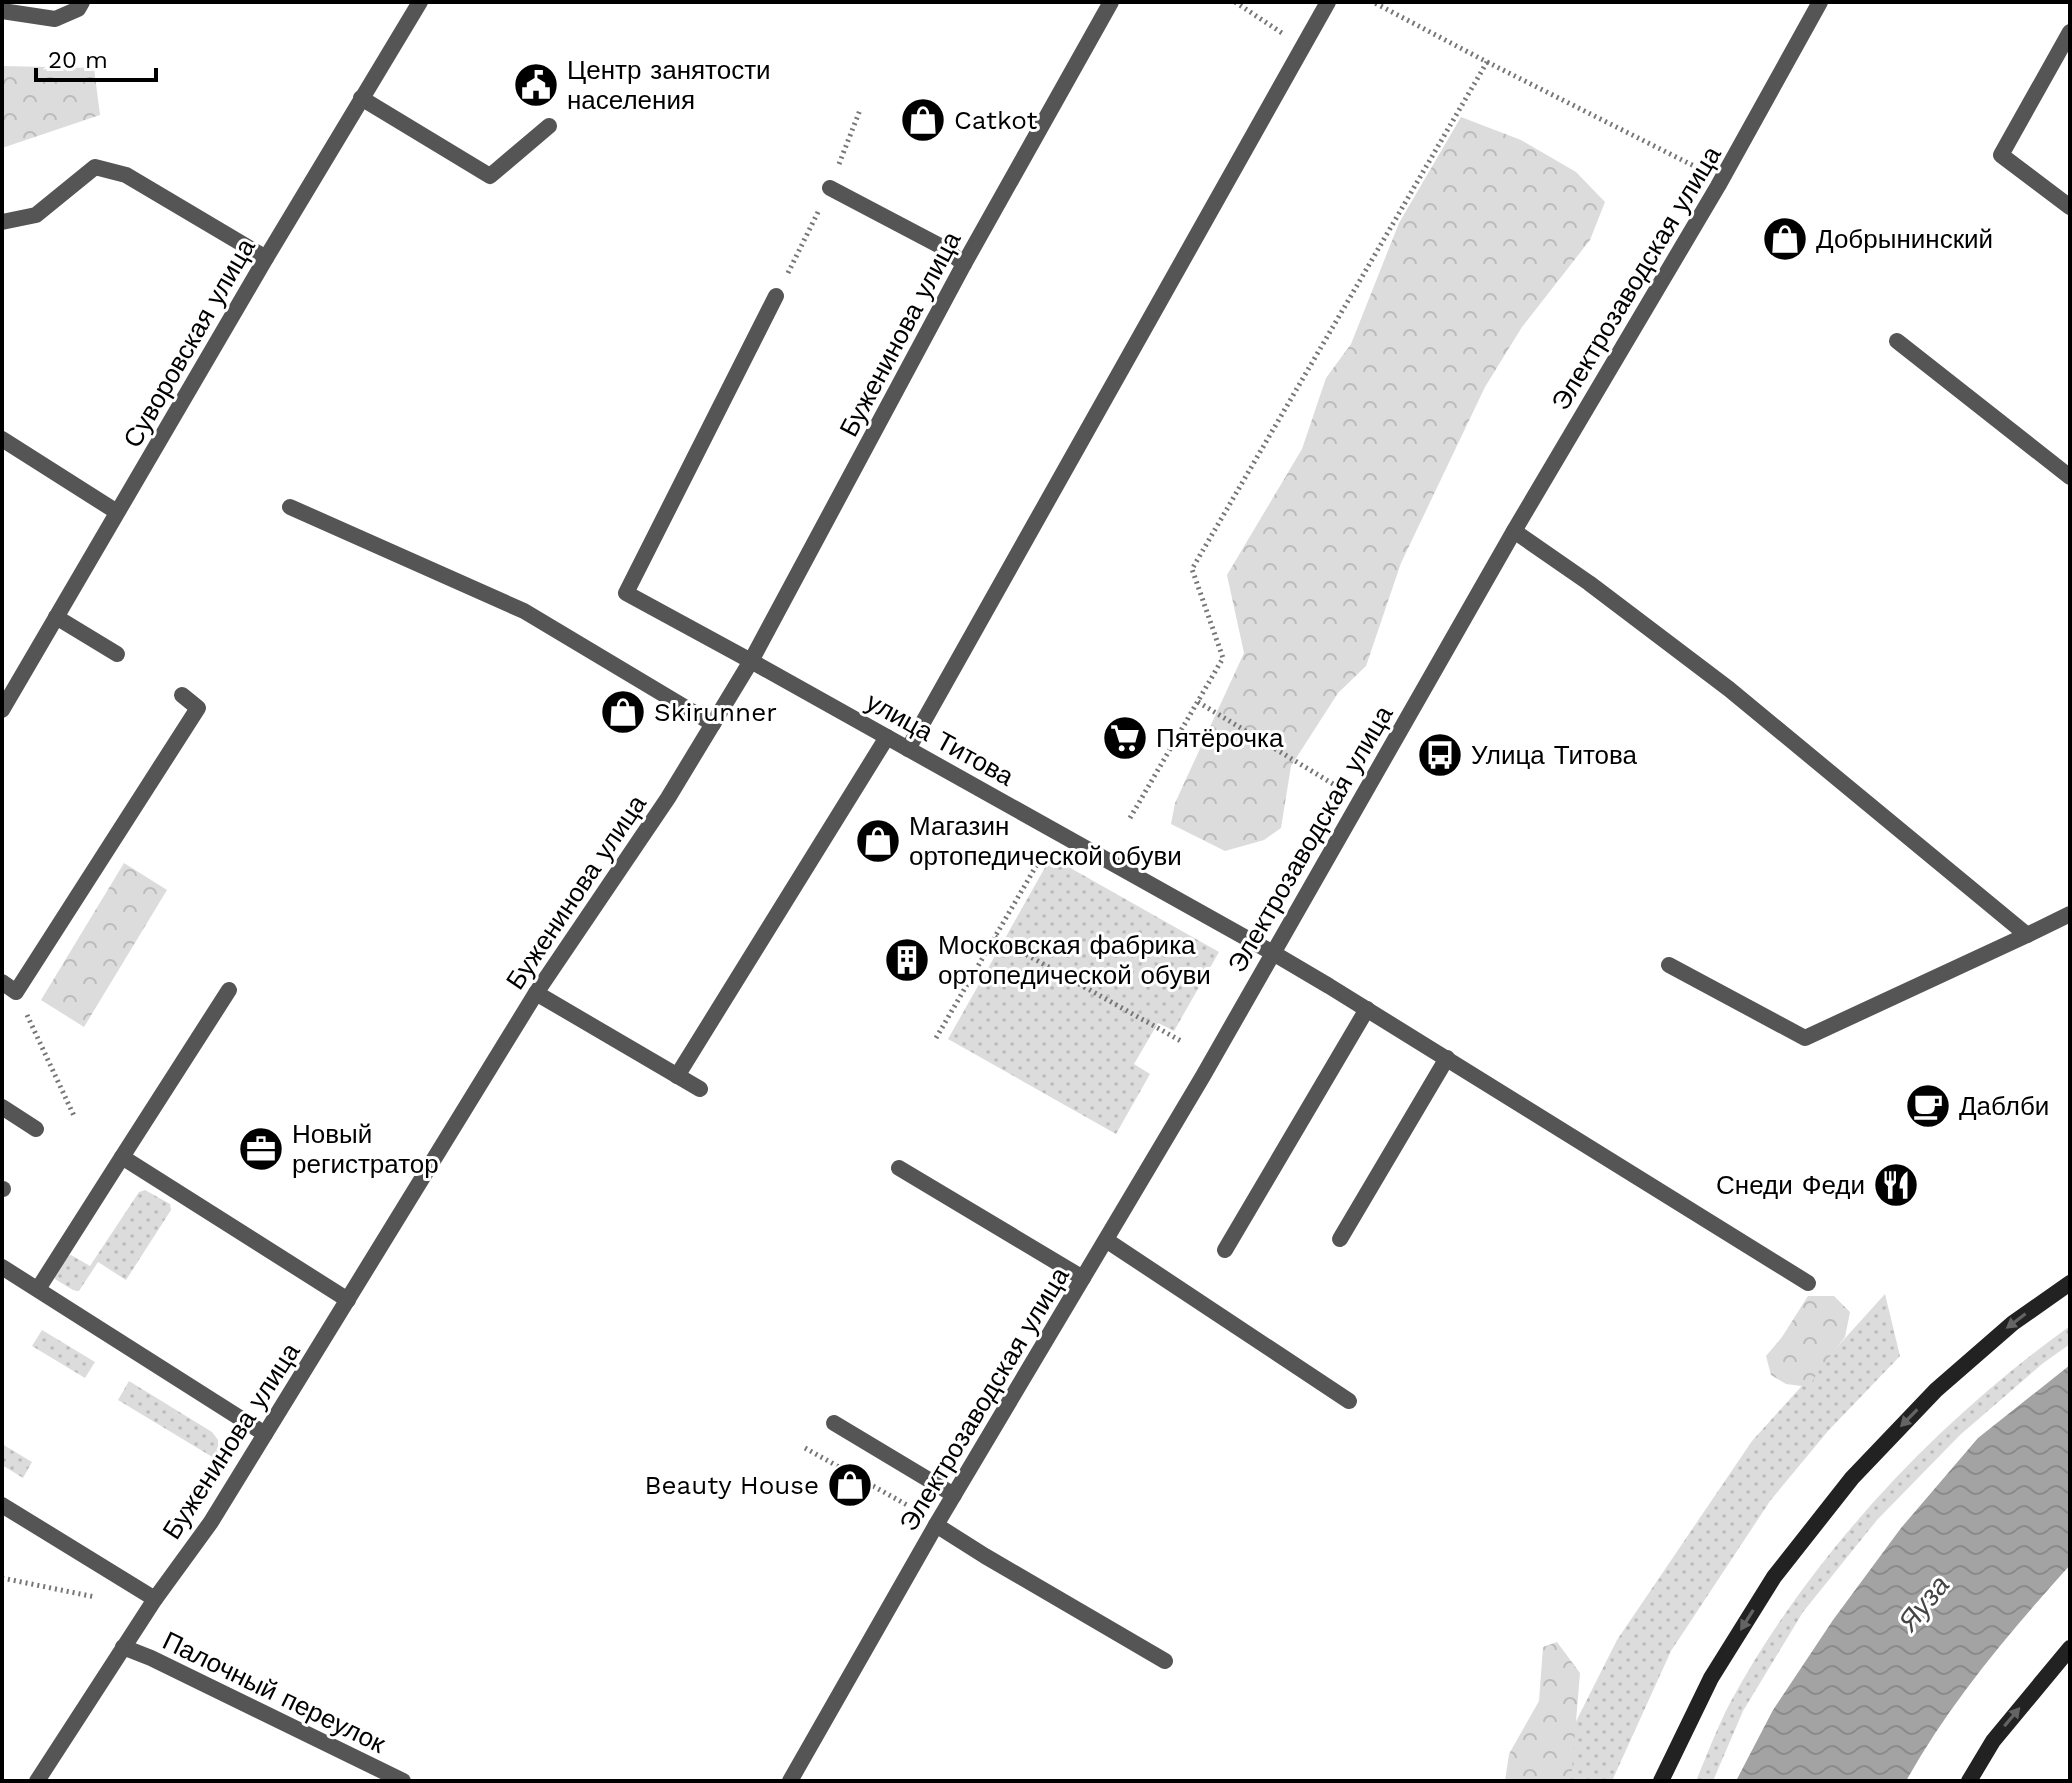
<svg xmlns="http://www.w3.org/2000/svg" width="2072" height="1783" font-family="'Work Sans',sans-serif">
	<defs>
		<pattern id="grass-dots" width="8" height="8" patternUnits="userSpaceOnUse" patternTransform="scale(2)"><rect width="8" height="8" fill="#dcdcdc"/><path d="M2 2h.1M6 6h.1" fill="none" stroke="#bbb" stroke-width="1.8" stroke-linecap="round"/></pattern>
		<pattern id="forest-crowns" width="20" height="18" patternUnits="userSpaceOnUse" patternTransform="scale(2)"><rect width="20" height="18" fill="#dcdcdc"/><path d="M2 6a3 3 0 1 1 6 0M12 15a3 3 0 1 1 6 0" fill="none" stroke="#bbb"/></pattern>
		<pattern id="water-waves" width="16" height="10" patternUnits="userSpaceOnUse" patternTransform="scale(2)"><rect width="16" height="10" fill="#a3a3a3"/><path d="M0 5q4-4 8 0t8 0" fill="none" stroke="#8b8b8b"/></pattern>
	</defs>
	<rect width="100%" height="100%" fill="#fff"/>
	<g fill="url(#grass-dots)">
		<polygon points="1051,857 1219,952 1174,1031 1158,1023 1134,1064 1150,1074 1116,1134 948,1039"/>
		<polygon points="145,1190 170,1204 171,1210 126,1280 98,1262 79,1291 73,1290 55,1279 54,1273 65,1256 71,1255 90,1266 139,1192"/>
		<polygon points="1885,1294 1900,1356 1828,1431 1770,1501 1671,1651 1612,1781 1546,1781 1617,1640 1752,1441"/>
		<path d="M2070 1326V1344L2042 1364 1960 1435 1877 1520 1803 1612 1743 1711 1713 1781H1696C1707 1755 1717 1728 1730 1703 1809 1557 1936 1422 2070 1326Z"/>
		<polygon points="42,1330 95,1362 85,1378 32,1346"/>
		<polygon points="129,1381 212,1432 218,1440 218,1451 214,1458 118,1400"/>
		<polygon points="2,1444 32,1462 23,1478 2,1465"/>
	</g>
	<g fill="url(#forest-crowns)">
		<polygon points="2,66 94,68 100,115 2,148"/>
		<polygon points="1461,117 1521,140 1576,172 1605,202 1590,240 1522,327 1485,387 1401,563 1366,666 1338,693 1291,766 1281,828 1264,840 1225,851 1171,824 1175,803 1244,653 1227,575 1302,449 1326,378 1351,344 1399,223"/>
		<polygon points="124,863 167,890 84,1027 41,1000"/>
		<polygon points="1808,1296 1834,1296 1850,1312 1845,1337 1819,1370 1809,1387 1786,1384 1771,1375 1766,1356 1782,1337"/>
		<polygon points="1557,1642 1580,1673 1571,1781 1505,1781 1509,1754 1539,1701 1543,1647"/>
	</g>
	<path fill="url(#water-waves)" d="M2070 1365V1565C2009 1633 1951 1701 1906 1781H1736L1773 1710 1833 1620 1901 1528 1978 1438Z"/>
	<g fill="none" stroke-linecap="round" stroke-linejoin="round">
		<g stroke="#777" stroke-width="5" stroke-dasharray="2 4" stroke-linecap="butt">
			<polyline points="1235,2 1282,33"/>
			<polyline points="1487,62 1696,167"/>
			<polyline points="839,164 860,110"/>
			<polyline points="788,273 819,210"/>
			<polyline points="1198,702 1338,787"/>
			<polyline points="1130,818 1223,658 1192,569 1487,62 1373,2"/>
			<polyline points="995,937 1181,1041"/>
			<polyline points="27,1015 75,1118"/>
			<polyline points="936,1038 1042,856"/>
			<polyline points="805,1448 907,1505"/>
			<polyline points="2,1578 95,1597"/>
		</g>
		<g stroke="#555" stroke-width="16">
			<polyline points="2,11 55,19 78,9 82,2"/>
			<polyline points="2070,32 2001,155 2070,207"/>
			<polyline points="361,98 490,176 549,126"/>
			<polyline points="830,188 944,248 964,264"/>
			<polyline points="2,222 36,215 95,167 126,175 266,258"/>
			<polyline points="1897,341 2070,477"/>
			<polyline points="2,439 117,512"/>
			<polyline points="290,507 524,611 713,724"/>
			<polyline points="1514,531 1589,583 1729,689 2027,935 2070,914"/>
			<polyline points="56,617 117,654"/>
			<polyline points="751,661 626,593 776,296"/>
			<polyline points="908,749 1328,2"/>
			<polyline points="1273,953 1329,986 1808,1283"/>
			<polyline points="1669,965 1805,1038 2027,935"/>
			<polyline points="2,982 16,992 198,708 182,695"/>
			<polyline points="229,990 122,1157 348,1300"/>
			<polyline points="536,993 700,1089"/>
			<polyline points="677,1076 887,737"/>
			<polyline points="2,1107 36,1129"/>
			<polyline points="899,1168 1083,1278"/>
			<polyline points="2,1189 3,1189"/>
			<polyline points="1340,1239 1447,1058"/>
			<polyline points="1106,1240 1349,1401"/>
			<polyline points="1225,1250 1367,1009"/>
			<polyline points="2,1267 265,1434"/>
			<polyline points="38,1289 122,1157"/>
			<polyline points="834,1423 954,1495"/>
			<polyline points="936,1525 985,1556 1165,1661"/>
		</g>
		<g stroke="#555" stroke-width="16">
			<polyline points="751,661 1273,953"/>
			<polyline points="2,710 266,258 420,2"/>
			<polyline points="2,1505 155,1599"/>
			<polyline points="123,1647 151,1658 403,1781"/>
			<polyline points="37,1781 155,1599 211,1522 536,993 668,798 751,661 964,264 1111,2"/>
		</g>
		<polyline stroke="#555" stroke-width="16" points="790,1781 936,1525 1203,1076 1514,531 1718,186 1820,2"/>
		<g stroke="#222" stroke-width="16">
			<polyline points="1661,1781 1711,1678 1774,1577 1852,1478 1936,1390 2013,1323 2070,1283"/>
			<polyline points="1969,1781 1993,1741 2070,1648"/>
		</g>
	</g>
	<defs><path id="oneway-solid" d="M-6-.8H1V-3.2L6.5 0L1 3.2V.8H-6Z" transform="scale(2)"/></defs>
	<g fill="#646464">
		<use href="#oneway-solid" transform="translate(2016 1321) rotate(143)"/>
		<use href="#oneway-solid" transform="translate(1909 1418) rotate(134)"/>
		<use href="#oneway-solid" transform="translate(1747 1620) rotate(122)"/>
		<use href="#oneway-solid" transform="translate(2012 1717) rotate(-50)"/>
	</g>
	<defs>
		<g id="civic-disc" transform="scale(2.3)"><circle r="9.5" fill="#000" stroke="#fff"/><path d="M-.6-6.5H3V-4.5H.6V-3L4-1V1h2V6H-6V1h2V-1L-.6-3ZM-1.2 2.5V6h2.4V2.5Z" fill="#fff"/></g>
		<g id="shop-disc" transform="scale(2.3)"><circle r="9.5" fill="#000" stroke="#fff"/><path d="M-5-2.5h2.3a2.7 3.5 0 0 1 5.4 0H5L5.5 6h-11ZM-1.5-2.5h3a1.5 2.3 0 0 0-3 0Z" fill="#fff"/></g>
		<g id="supermarket-disc" transform="scale(2.3)"><circle r="9.5" fill="#000" stroke="#fff"/><path d="M-6-5.5h2.5l.6 2H6L4.5 2H-2.5L-4.4-4H-6ZM-1.5 3.2a1.3 1.3 0 1 0 .1 0ZM3 3.2a1.3 1.3 0 1 0 .1 0Z" fill="#fff"/></g>
		<g id="bus-disc" transform="scale(2.3)"><circle r="9.5" fill="#000" stroke="#fff"/><path d="M-5-6H5V4H4V6H2V4H-2V6H-4V4H-5ZM-3.5-4V0h7V-4ZM-3.5 1.2v1.5H-2V1.2ZM2 1.2v1.5H3.5V1.2Z" fill="#fff"/></g>
		<g id="building-disc" transform="scale(2.3)"><circle r="9.5" fill="#000" stroke="#fff"/><path d="M-4-6H4V6H1V3H-1V6H-4ZM-2.5-4.3h1.7v1.8h-1.7ZM.8-4.3h1.7v1.8H.8ZM-2.5-1h1.7V.8h-1.7ZM.8-1h1.7V.8H.8Z" fill="#fff"/></g>
		<g id="cafe-disc" transform="scale(2.3)"><circle r="9.5" fill="#000" stroke="#fff"/><path d="M-5.5-4.5H6V0H3Q3 3.5 0 3.5H-2.5Q-5.5 3.5-5.5 0ZM3-3.2v2h1.7v-2ZM-6 4.5H4V6H-6Z" fill="#fff"/></g>
		<g id="office-disc" transform="scale(2.3)"><circle r="9.5" fill="#000" stroke="#fff"/><path d="M-6-3h4V-5.5h4V-3h4V5H-6ZM-1-4.5V-3h2v-1.5ZM-6 0V1H6V0Z" fill="#fff"/></g>
		<g id="restaurant-disc" transform="scale(2.3)"><circle r="9.5" fill="#000" stroke="#fff"/><path d="M-5-6h1v4h1v-4h1v4h1v-4h1v5L-1.5 .5V6h-2V.5L-5-1ZM5-6V6H3V1.5H1.5Q1.5-4 5-6Z" fill="#fff"/></g>
	</defs>
	<g fill-rule="evenodd">
		<use href="#civic-disc" x="536" y="85"/>
		<use href="#shop-disc" x="923" y="120"/>
		<use href="#shop-disc" x="1785" y="239"/>
		<use href="#shop-disc" x="623" y="712"/>
		<use href="#supermarket-disc" x="1125" y="738"/>
		<use href="#bus-disc" x="1440" y="755"/>
		<use href="#shop-disc" x="878" y="841"/>
		<use href="#building-disc" x="907" y="960"/>
		<use href="#cafe-disc" x="1928" y="1106"/>
		<use href="#office-disc" x="261" y="1149"/>
		<use href="#restaurant-disc" x="1896" y="1185"/>
		<use href="#shop-disc" x="850" y="1485"/>
	</g>
	<g text-anchor="middle" dominant-baseline="central" stroke-width="6" stroke-linejoin="round" paint-order="stroke">
		<g font-size="26" fill="#000" stroke="#fff" text-anchor="start">
			<text x="567" y="70">Центр занятости<tspan x="567" dy="30">населения</tspan></text>
			<text x="954" y="120">Catkot</text>
			<text x="1816" y="239">Добрынинский</text>
			<text x="654" y="712">Skirunner</text>
			<text x="1156" y="738">Пятёрочка</text>
			<text x="1471" y="755">Улица Титова</text>
			<text x="909" y="826">Магазин<tspan x="909" dy="30">ортопедической обуви</tspan></text>
			<text x="938" y="945">Московская фабрика<tspan x="938" dy="30">ортопедической обуви</tspan></text>
			<text x="1959" y="1106">Даблби</text>
			<text x="292" y="1134">Новый<tspan x="292" dy="30">регистратор</tspan></text>
			<text x="1865" y="1185" text-anchor="end">Снеди Феди</text>
			<text x="819" y="1485" text-anchor="end">Beauty House</text>
		</g>
		<g font-size="26" fill="#000" stroke="#fff">
			<text transform="translate(1636 278) rotate(-59)">Электрозаводская улица</text>
			<text transform="translate(900 334) rotate(-62)">Буженинова улица</text>
			<text transform="translate(189 343) rotate(-60)">Суворовская улица</text>
			<text transform="translate(940 739) rotate(29)">улица Титова</text>
			<text transform="translate(1310 839) rotate(-60)">Электрозаводская улица</text>
			<text transform="translate(576 892) rotate(-56)">Буженинова улица</text>
			<text transform="translate(984 1399) rotate(-59)">Электрозаводская улица</text>
			<text transform="translate(231 1441) rotate(-57)">Буженинова улица</text>
			<text transform="translate(274 1692) rotate(26)">Палочный переулок</text>
		</g>
		<g font-size="28" font-style="italic" fill="#444" stroke="#fff">
			<text transform="translate(1924 1603) rotate(-51)">Яуза</text>
		</g>
	</g>
	<rect width="2072" height="1783" fill="none" stroke="#000000" stroke-width="8"/>
	<path d="M36 68v12h120v-12" fill="none" stroke="#000000" stroke-width="4"/>
	<text x="48" y="68" font-size="24" fill="#000000" stroke="#ffffff" stroke-width="6" paint-order="stroke">20 m</text>
</svg>
